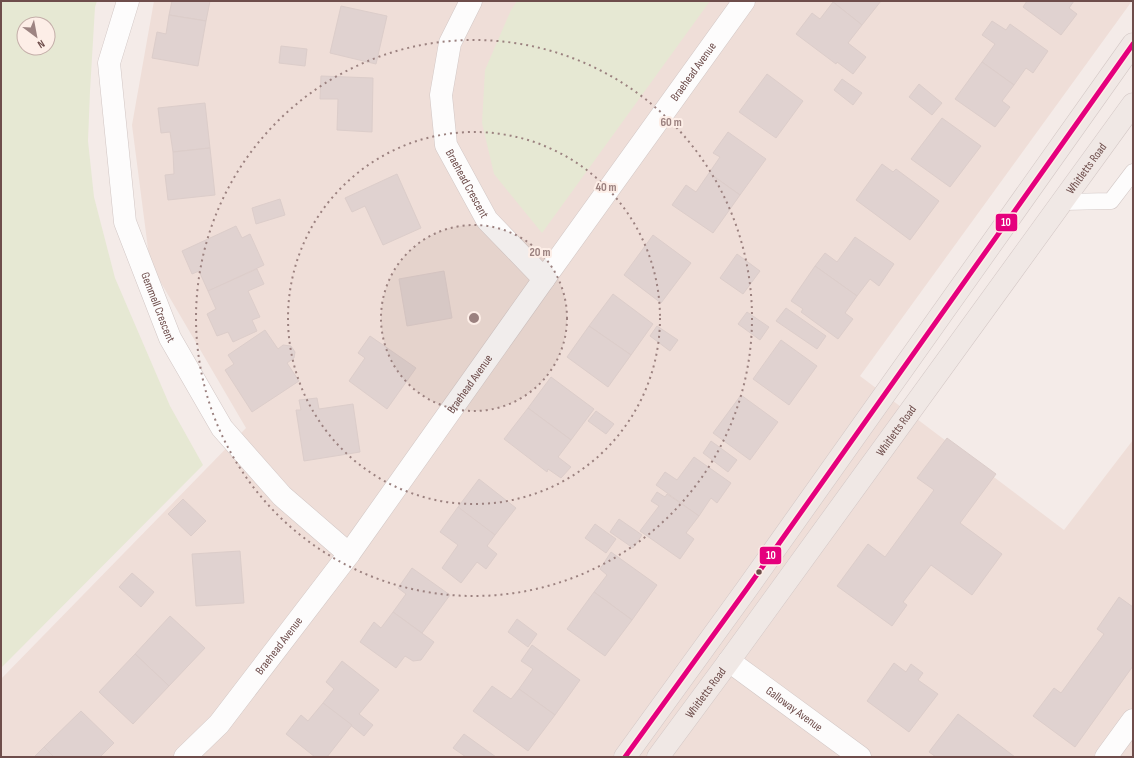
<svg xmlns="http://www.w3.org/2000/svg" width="1134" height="758" font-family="'Sofia Sans Condensed',sans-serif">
	<rect width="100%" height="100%" fill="#f4ebe8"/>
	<polygon fill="#efded8" points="154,1 1132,1 860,376 1064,530 1133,440 1133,757 1,757 1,679 246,428 150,264 132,125"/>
	<g fill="#e6e8d3" fill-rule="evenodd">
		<path d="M1 1H97L95 7 90 91 88 141 94 197 115 278 170 406 203 465 1 668ZM24 24H48V48H24Z"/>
		<polygon points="517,1 710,1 542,233 494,174 482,123 485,70 511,10"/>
	</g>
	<g fill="#e0d2d0" stroke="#dccdca">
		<polygon points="172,1 210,1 206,21 169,15"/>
		<polygon points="834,1 881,1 862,25 833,2"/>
		<polygon points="1027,1 1074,1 1069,8 1077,14 1061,35 1023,7"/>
		<polygon points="833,2 862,25 848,43 866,57 853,74 837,62 836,64 796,34 812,13 820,19"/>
		<polygon points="341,6 387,16 376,64 330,53"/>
		<polygon points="169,15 206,21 198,66 152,58 157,32 166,34"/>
		<polygon points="992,21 1006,30 1010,24 1048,51 1033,73 1026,68 1014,85 982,62 995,44 982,35"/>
		<polygon points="281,46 307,49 305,66 279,63"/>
		<polygon points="982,62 1014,85 1002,101 1010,107 995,127 955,99"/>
		<polygon points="767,74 803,101 776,138 739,112"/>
		<polygon points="321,76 373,78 372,132 337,130 338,99 320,99"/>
		<polygon points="842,79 862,93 853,105 834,90"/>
		<polygon points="919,84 942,103 932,115 909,97"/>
		<polygon points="205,103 210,148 173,152 170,132 161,133 158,108"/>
		<polygon points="942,118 981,146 950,187 911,159"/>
		<polygon points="728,132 766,159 740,195 709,173 720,157 713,153"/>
		<polygon points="210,148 215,195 168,200 165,175 174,174 173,152"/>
		<polygon points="882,164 893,172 896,169 939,201 910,240 856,200"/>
		<polygon points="709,173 740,195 713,233 672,205 686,185 696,192"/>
		<polygon points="397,174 421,228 383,245 365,206 352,212 345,198"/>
		<polygon points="280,199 285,215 256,224 252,208"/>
		<polygon points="236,226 242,238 250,234 264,265 208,291 199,271 192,274 182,251"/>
		<polygon points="653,235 691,263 661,303 624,275"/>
		<polygon points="855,237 894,264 879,286 870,279 857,296 815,266 825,253 837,262"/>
		<polygon points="737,254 760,271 743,294 720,278"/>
		<polygon points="815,266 857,296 845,313 853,319 838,339 801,312 803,309 791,301"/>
		<polygon points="257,269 264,284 248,291 260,317 252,320 257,331 233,342 228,332 217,336 207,314 216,309 208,291"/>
		<polygon points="444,271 452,318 407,326 399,279"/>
		<polygon points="613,294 653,324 631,355 589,326"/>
		<polygon points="786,308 826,336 817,349 776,321"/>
		<polygon points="747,312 769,327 760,340 738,324"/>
		<polygon points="589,326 631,355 608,387 567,357"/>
		<polygon points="657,326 678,340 670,351 650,336"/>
		<polygon points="265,330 278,349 283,345 291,346 295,352 294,358 287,363 299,381 252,412 225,370 234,364 228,355"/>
		<polygon points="370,336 416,368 387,409 349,381 365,358 358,353"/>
		<polygon points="781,340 817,366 789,405 753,379"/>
		<polygon points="551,377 594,409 571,440 528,408"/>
		<polygon points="741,395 778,422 750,460 713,433"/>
		<polygon points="317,398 319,409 353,404 360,452 304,461 296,410 301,410 299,400"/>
		<polygon points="528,408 571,440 558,457 571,467 561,478 548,469 547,472 504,439"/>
		<polygon points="596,411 614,424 606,434 588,421"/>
		<polygon points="947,438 996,474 960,523 1002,554 972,595 931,565 903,602 907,605 892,626 837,586 868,544 885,557 934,490 917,478"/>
		<polygon points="711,441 737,460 728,472 703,453"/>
		<polygon points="694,457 731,483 717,503 711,498 699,516 656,485 665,472 677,480"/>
		<polygon points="479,479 516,508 495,535 458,507"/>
		<polygon points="657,492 665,497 667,494 699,516 686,533 694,539 680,559 640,531 659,506 651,501"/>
		<polygon points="183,499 206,521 191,536 168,514"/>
		<polygon points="458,507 495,535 487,546 497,554 486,569 477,562 461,583 442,568 458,545 440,532"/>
		<polygon points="619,519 642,535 633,548 610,532"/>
		<polygon points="595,524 616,539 606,553 585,538"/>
		<polygon points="240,551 244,603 196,606 192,554"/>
		<polygon points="611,552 657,585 632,620 594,592 607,575 600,569"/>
		<polygon points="412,568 450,595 422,633 393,612 406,594 398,588"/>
		<polygon points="132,573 154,592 141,607 119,587"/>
		<polygon points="594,592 632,620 605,656 567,629"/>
		<polygon points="1119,597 1133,607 1133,666 1075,747 1033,716 1054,688 1061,693 1104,634 1097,629"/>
		<polygon points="393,612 434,642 421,660 413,661 405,656 396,668 360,642 374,622 381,628"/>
		<polygon points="170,616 205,648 169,686 135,654"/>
		<polygon points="517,619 537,634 528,647 508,632"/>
		<polygon points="532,645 580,680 555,715 519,689 533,669 521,661"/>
		<polygon points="135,654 169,686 133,724 99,692"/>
		<polygon points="342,661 379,690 359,714 373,725 364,736 323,703 334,689 326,682"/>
		<polygon points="894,663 906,672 911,664 923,673 918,680 938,694 909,732 867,701"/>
		<polygon points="492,686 511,699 519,689 555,715 528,751 473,711"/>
		<polygon points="323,703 352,725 327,757 315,757 286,734 301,715 308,721"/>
		<polygon points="81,711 114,743 100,757 54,757 44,747"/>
		<polygon points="958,714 1015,757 936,757 929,752"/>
		<polygon points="464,734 496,757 466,757 453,748"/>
		<polygon points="44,747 54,757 34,757"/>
	</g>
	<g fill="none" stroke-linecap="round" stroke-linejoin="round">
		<g stroke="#d2c7c5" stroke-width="17">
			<polyline id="service" points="1063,202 1111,201 1133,172"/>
		</g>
		<g stroke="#d2c7c5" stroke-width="23">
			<g id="minor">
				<path id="s1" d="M128 1 109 63 125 222 170 338 222 428 282 496 349 554"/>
				<path id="s2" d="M471 1 450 43 441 95 446 145 487 220 544 279"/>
				<path id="s3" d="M729 661 860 757"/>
				<path id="s4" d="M185 757 219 724 349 554 544 279 744 1"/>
				<polyline points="1106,757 1133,720"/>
			</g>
		</g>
		<g stroke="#d3c7c5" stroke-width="23">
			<g id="primary">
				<polyline points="625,757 746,590 1133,44"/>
				<path id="s5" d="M658 757 729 661 1133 104"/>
			</g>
		</g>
		<use href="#service" stroke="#fdfcfc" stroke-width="16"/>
		<use href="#minor" stroke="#fdfcfc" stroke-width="22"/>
		<use href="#primary" stroke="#f0e8e5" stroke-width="22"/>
		<g stroke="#fdeee7" stroke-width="8">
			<polyline id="bus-1" points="625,757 746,590 1133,44"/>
		</g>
		<use href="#bus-1" stroke="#e5007d" stroke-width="5"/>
	</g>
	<circle cx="474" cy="318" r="93" fill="#9b817f" fill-opacity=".12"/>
	<g fill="none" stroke="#9b817f" stroke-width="2" stroke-dasharray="2 4">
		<circle cx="474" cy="318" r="93"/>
		<circle cx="474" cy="318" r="186"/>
		<circle cx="474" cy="318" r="278"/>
	</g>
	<circle fill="#6e4d4b" stroke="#fdeee7" stroke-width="1.5" cx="759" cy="572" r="3.5"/>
	<g text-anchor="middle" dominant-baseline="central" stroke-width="4" stroke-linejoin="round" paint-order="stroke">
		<g font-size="12" fill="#6e4d4b" stroke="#fdeee7">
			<text stroke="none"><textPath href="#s4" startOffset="854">Braehead Avenue</textPath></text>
			<text stroke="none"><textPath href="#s5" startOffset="728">Whitletts Road</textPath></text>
			<text stroke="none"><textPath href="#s2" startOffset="194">Braehead Crescent</textPath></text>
			<text stroke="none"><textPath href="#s1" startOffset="316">Gemmell Crescent</textPath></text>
			<text stroke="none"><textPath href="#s4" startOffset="470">Braehead Avenue</textPath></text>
			<text stroke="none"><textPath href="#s5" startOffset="404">Whitletts Road</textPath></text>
			<text stroke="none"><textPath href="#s4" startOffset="146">Braehead Avenue</textPath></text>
			<text stroke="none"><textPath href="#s5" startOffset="80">Whitletts Road</textPath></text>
			<text stroke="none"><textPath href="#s3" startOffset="81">Galloway Avenue</textPath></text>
		</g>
	</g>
	<circle cx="474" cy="318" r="6" fill="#9b817f" stroke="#fdeee7" stroke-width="2"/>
	<g font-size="12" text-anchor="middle" font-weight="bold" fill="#9b817f" stroke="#fdeee7" stroke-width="4" stroke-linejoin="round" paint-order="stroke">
		<text x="671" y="126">60 m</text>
		<text x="606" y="191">40 m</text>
		<text x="540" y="256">20 m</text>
	</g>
	<g stroke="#fdeee7" stroke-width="1.5">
		<rect x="995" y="213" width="23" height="19" rx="4" fill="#e5007d"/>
		<rect x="759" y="546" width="23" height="19" rx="4" fill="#e5007d"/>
	</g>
	<g font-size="11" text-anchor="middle" font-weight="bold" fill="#fff">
		<text x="1006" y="226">10</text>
		<text x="771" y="559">10</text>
	</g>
	<rect width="1134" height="758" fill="none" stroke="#6e4d4b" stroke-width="4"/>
	<g transform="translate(36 36) rotate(148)"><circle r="19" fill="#fdeee7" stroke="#c4aea9"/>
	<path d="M0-3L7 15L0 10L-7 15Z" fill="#9d8482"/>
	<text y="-6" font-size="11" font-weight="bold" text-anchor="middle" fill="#6e4d4b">N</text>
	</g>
</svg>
